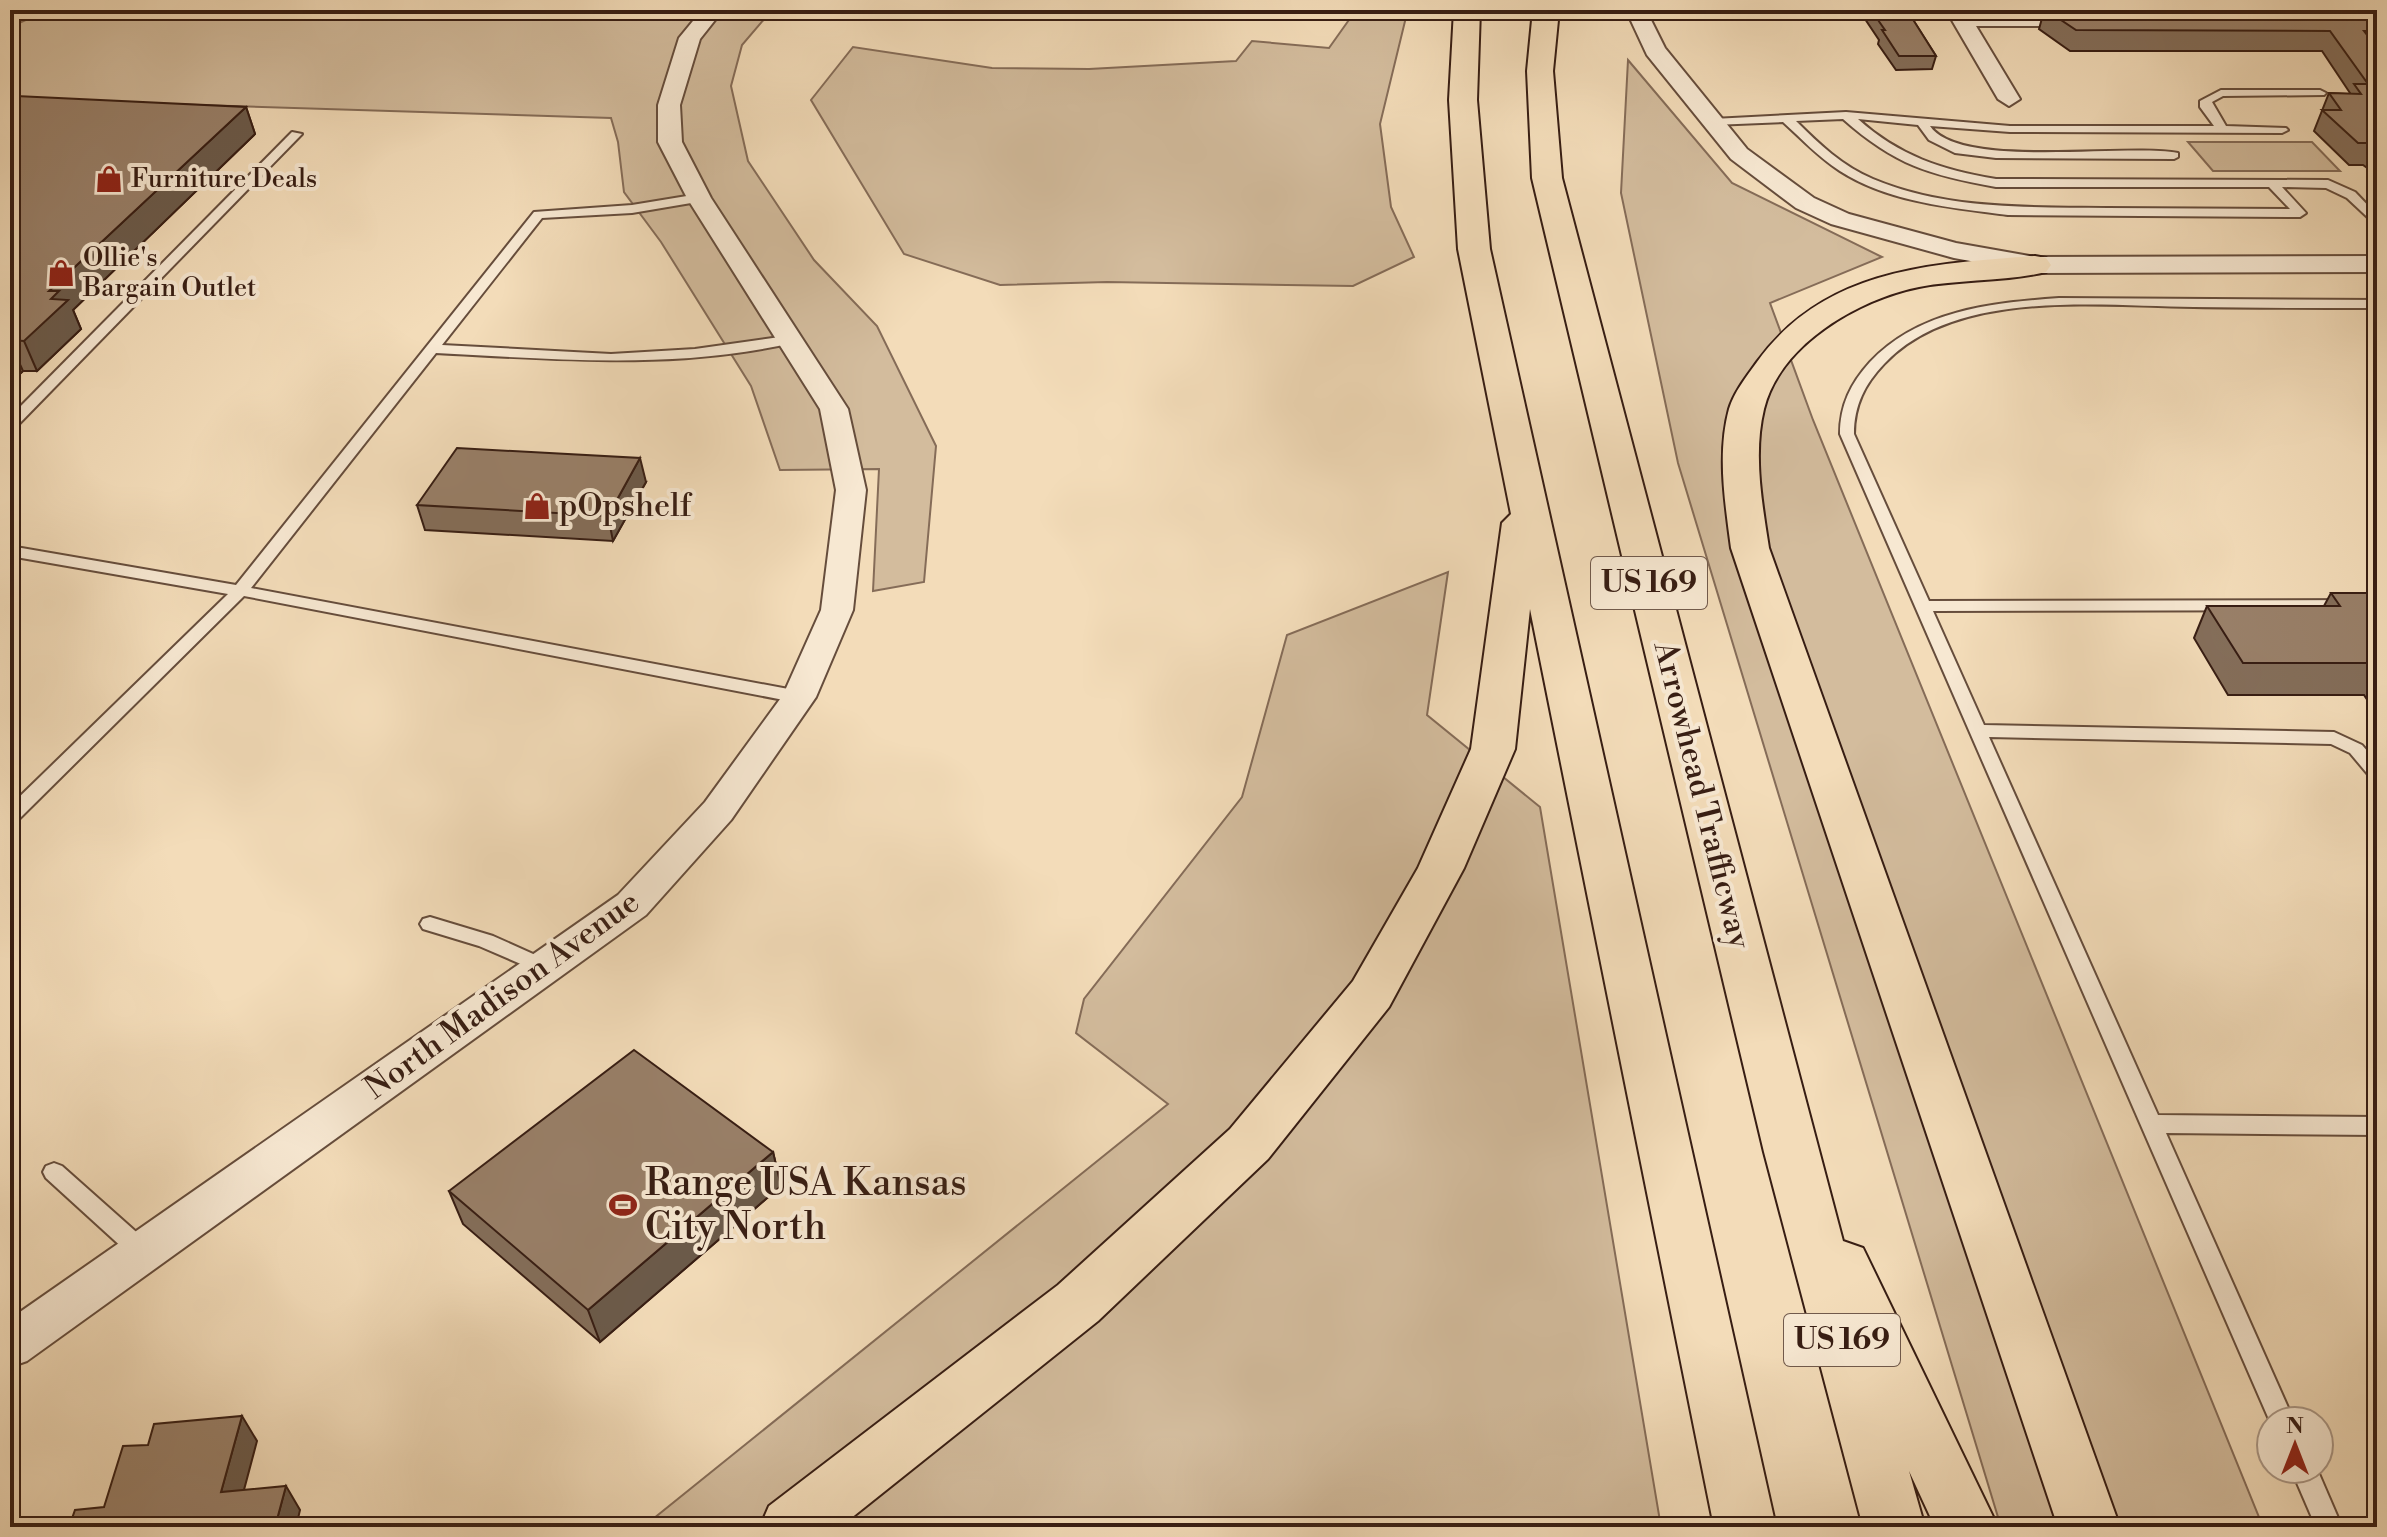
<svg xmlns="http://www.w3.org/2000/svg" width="2387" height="1537" font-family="'Libre Bodoni',serif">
	<rect width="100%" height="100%" fill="#f3dcb9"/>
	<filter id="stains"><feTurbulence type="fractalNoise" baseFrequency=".0025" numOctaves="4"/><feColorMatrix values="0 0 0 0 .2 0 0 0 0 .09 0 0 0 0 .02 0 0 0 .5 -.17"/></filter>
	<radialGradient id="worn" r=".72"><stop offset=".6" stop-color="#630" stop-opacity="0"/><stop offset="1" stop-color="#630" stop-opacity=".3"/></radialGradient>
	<g fill="#d3bc9d" stroke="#856c58" stroke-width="2">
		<polygon points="48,10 772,10 742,45 731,86 748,161 814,260 877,326 936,446 924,582 873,591 879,469 780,470 751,386 661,242 624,192 618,142 611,118 10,99 10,27"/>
		<polygon points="1356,10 1407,13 1380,124 1391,207 1414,257 1353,286 1107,282 1000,285 904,254 811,100 853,47 992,68 1089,69 1236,61 1252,41 1329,48"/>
		<polygon points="1628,60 1732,183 1882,257 1770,303 1813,420 2263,1527 2001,1527 1678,463 1621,193"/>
		<polygon points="2188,142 2312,142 2340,171 2213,171"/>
		<polygon points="1448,572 1427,715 1540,807 1661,1527 643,1527 1168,1104 1076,1033 1084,999 1242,797 1287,635"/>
	</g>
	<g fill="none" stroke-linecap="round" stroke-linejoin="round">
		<g stroke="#664d3c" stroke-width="4">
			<g id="service">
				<polygon points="10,10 19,10 10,15"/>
				<path d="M2320 90 2326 93 2324 95 2223 96 2212 102 2226 126 2286 128 2288 130 2282 133 2010 132 1930 126C1960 170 2124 143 2178 153V157L2174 159 1996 158 1955 153 1929 140 1918 125 1858 119C1899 156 1942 170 1996 179L2328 180 2355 192 2377 215V226L2347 198 2326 188 2282 187 2306 213 2300 217 2008 215C1952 208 1888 202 1840 171 1818 157 1802 139 1783 122L1713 125 1707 122 1713 119 1846 112 2010 126H2214L2200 107V101L2221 90ZM1843 119C1895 165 1929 175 1996 187H2269L2290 209C2229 209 2168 208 2107 208 2029 207 1947 210 1873 179 1842 166 1819 144 1796 121Z"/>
				<polygon points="292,132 302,134 15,428 10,429 10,417"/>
				<path d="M699 194 705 198 703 201 632 213 542 218 442 345 611 354 695 349 787 336 794 340 792 343C674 370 554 359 436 353L251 588 799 691 805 693 808 697 805 701 799 703 244 596 17 821 10 823V806L228 594 10 556V546L236 585 534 212 632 205Z"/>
				<path d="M2059 298 2377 300V308C2316 308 2255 308 2194 307 2100 306 1955 288 1884 364 1865 384 1854 405 1854 434L1929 601 2377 600V610L1933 611 1984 725 2334 732 2362 745 2377 762V780L2371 778 2350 753 2331 744 1989 737 2158 1115 2377 1117V1135L2166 1133 2294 1421H2271V1424L1840 434C1840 405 1851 383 1870 362 1919 310 1991 303 2059 298Z"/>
				<polygon points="430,917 493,936 551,962 554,967 551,972 544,974 479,946 423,929 420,924 423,919"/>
				<polygon points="54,1163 62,1166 152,1246 155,1253 152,1260 144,1263 136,1260 46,1178 43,1172 46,1166"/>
				<polygon points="2291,1469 2317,1469 2342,1527 2316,1527"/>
			</g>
		</g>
		<g stroke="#664d3c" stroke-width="4">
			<g id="minor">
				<polygon points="702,10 723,10 700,39 680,105 682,142 711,198 848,409 866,490 853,610 816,697 731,820 646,915 27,1361 10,1367 10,1319 618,895 705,802 783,695 821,610 836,490 820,409 687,198 658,142 658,105 679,38"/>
				<polygon points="1626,10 1646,10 1665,48 1747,149 1814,198 1849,214 1956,243 2035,257 2377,256 2377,272 2035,273 1954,258 1831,224 1796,208 1731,159 1647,55"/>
				<polygon points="1946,10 1966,10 1969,14 2091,14 2101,20 2091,26 1976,26 2020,99 2009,106 1998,99"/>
			</g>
		</g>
		<g stroke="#371d13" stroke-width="4">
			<g id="motorway">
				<polygon points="1454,10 1480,10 1477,100 1490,249 1776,1527 1714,1527 1530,609 1515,749 1464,868 1389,1007 1268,1159 1098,1321 840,1527 760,1527 769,1506 1058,1285 1230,1129 1353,981 1418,868 1471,749 1502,523 1511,514 1458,249 1449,100"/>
				<polygon points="1533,10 1559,10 1553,71 1562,178 1843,1241 1863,1248 1998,1527 1935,1527 1909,1471 1925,1527 1863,1527 1764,1152 1532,178 1527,71"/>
				<path d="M2035 256 2046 258 2051 265 2046 272C2005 282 1961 279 1919 287 1859 299 1780 344 1764 409 1753 454 1762 503 1769 548L2120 1527H2058L1731 548C1725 503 1717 453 1729 409 1734 392 1747 376 1757 362 1824 269 1929 264 2035 256Z"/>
			</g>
		</g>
		<use href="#service" fill="#f7e8d2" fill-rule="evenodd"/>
		<use href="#minor" fill="#f7e8d2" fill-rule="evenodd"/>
		<use href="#motorway" fill="#f3dcb9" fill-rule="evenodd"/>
	</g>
	<g fill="#846e5a" stroke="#371d13" stroke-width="2">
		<polygon points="1859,10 1908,10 1908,12 1936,56 1932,69 1896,70 1878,44 1879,40"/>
		<polygon points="2011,10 2377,10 2377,175 2363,165 2349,165 2314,131 2329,93 2350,94 2350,93 2322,51 2070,51 2039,29 2044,11 2013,11"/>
		<polygon points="10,101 246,107 255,134 73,310 81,329 37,371 23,371 10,383"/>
		<polygon points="646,482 613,541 425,530 417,505"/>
		<polygon points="2331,593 2377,593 2377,715 2364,695 2228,695 2194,638 2207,606 2324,606"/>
		<polygon points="773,1152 781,1186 600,1342 463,1224 449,1191"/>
	</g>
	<g fill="#6b5a4a" stroke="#371d13" stroke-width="2">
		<polygon points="246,107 255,134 73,310 81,329 37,371 24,341 49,291"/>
		<polygon points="10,342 23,371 10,383"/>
		<polygon points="640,458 646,482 613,541 608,516"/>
		<polygon points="773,1152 781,1186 600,1342 588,1310"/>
		<polygon points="242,1416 257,1441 237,1516 221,1492"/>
		<polygon points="286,1486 300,1510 296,1527 275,1527"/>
	</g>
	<g fill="#998069" stroke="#371d13" stroke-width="2">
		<polygon points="1871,10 1907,10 1936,56 1899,56 1882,30 1885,30"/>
		<polygon points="2046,10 2377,10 2377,31 2364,31 2377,48 2377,146 2372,143 2358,143 2322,110 2341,110 2329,93 2361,94 2354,84 2368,84 2330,31 2076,30"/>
		<polygon points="16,96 246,107 49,291 59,291 51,299 68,300 24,341 10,340 10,101"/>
		<polygon points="457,448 640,458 608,516 417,505"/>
		<polygon points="2331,593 2377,593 2377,663 2243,663 2207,606 2340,606"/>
		<polygon points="634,1050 773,1152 588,1310 449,1191"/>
		<polygon points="242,1416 221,1492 286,1486 275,1527 69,1527 75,1510 104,1507 123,1446 148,1445 154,1424"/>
	</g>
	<defs>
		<g id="shop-bare" transform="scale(2.16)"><path d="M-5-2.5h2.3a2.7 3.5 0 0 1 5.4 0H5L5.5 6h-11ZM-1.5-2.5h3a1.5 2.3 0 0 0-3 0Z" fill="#8f2418" stroke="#f7e8d2" stroke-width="2.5" paint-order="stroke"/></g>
		<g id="stadium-bare" transform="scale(2.16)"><path d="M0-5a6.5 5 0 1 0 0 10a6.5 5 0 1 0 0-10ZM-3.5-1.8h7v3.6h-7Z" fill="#8f2418" stroke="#f7e8d2" stroke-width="2.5" paint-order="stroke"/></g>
	</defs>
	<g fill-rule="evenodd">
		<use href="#shop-bare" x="109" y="179"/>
		<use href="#shop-bare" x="61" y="273"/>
		<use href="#shop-bare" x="537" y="506"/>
		<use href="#stadium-bare" x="623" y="1205"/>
	</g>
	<g text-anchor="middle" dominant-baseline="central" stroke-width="8" stroke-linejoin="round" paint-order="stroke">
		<g font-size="26" fill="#371d13" stroke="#f7e8d2" text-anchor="start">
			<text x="131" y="179">Furniture Deals</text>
			<text x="83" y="258">Ollie's<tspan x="83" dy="30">Bargain Outlet</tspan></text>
		</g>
		<g fill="#f7e8d2" stroke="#715a4c" stroke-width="2">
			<rect x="1591" y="557" width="116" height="52" rx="6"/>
			<rect x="1784" y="1314" width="116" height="52" rx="6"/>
		</g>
		<g font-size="30" font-weight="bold" fill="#371d13">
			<text x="1649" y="583">US 169</text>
			<text x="1842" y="1340">US 169</text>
		</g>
		<g font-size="32" fill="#371d13" stroke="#f7e8d2" text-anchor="start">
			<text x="559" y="506">pOpshelf</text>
		</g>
		<g font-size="32" fill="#371d13" stroke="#f7e8d2">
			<text transform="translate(1702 795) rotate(76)">Arrowhead Trafficway</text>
			<text transform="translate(502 995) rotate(-36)">North Madison Avenue</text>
		</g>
		<g font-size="38" fill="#371d13" stroke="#f7e8d2" text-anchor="start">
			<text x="645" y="1183">Range USA Kansas<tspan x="645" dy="44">City North</tspan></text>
		</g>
	</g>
	<rect width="2387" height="1537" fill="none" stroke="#f3dcb9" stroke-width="40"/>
	<rect x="12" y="12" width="2363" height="1513" fill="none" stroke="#371d13" stroke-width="4"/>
	<rect x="20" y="20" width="2347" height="1497" fill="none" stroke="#371d13" stroke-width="2"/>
	<g transform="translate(2295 1445)"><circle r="38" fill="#f7e8d2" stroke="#aa9786" stroke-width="2"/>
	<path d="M0-6L14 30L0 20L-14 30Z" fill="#8f2418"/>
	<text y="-12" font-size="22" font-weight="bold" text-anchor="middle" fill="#371d13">N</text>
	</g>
	<rect width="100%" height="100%" filter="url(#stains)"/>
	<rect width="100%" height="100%" fill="url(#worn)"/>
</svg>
